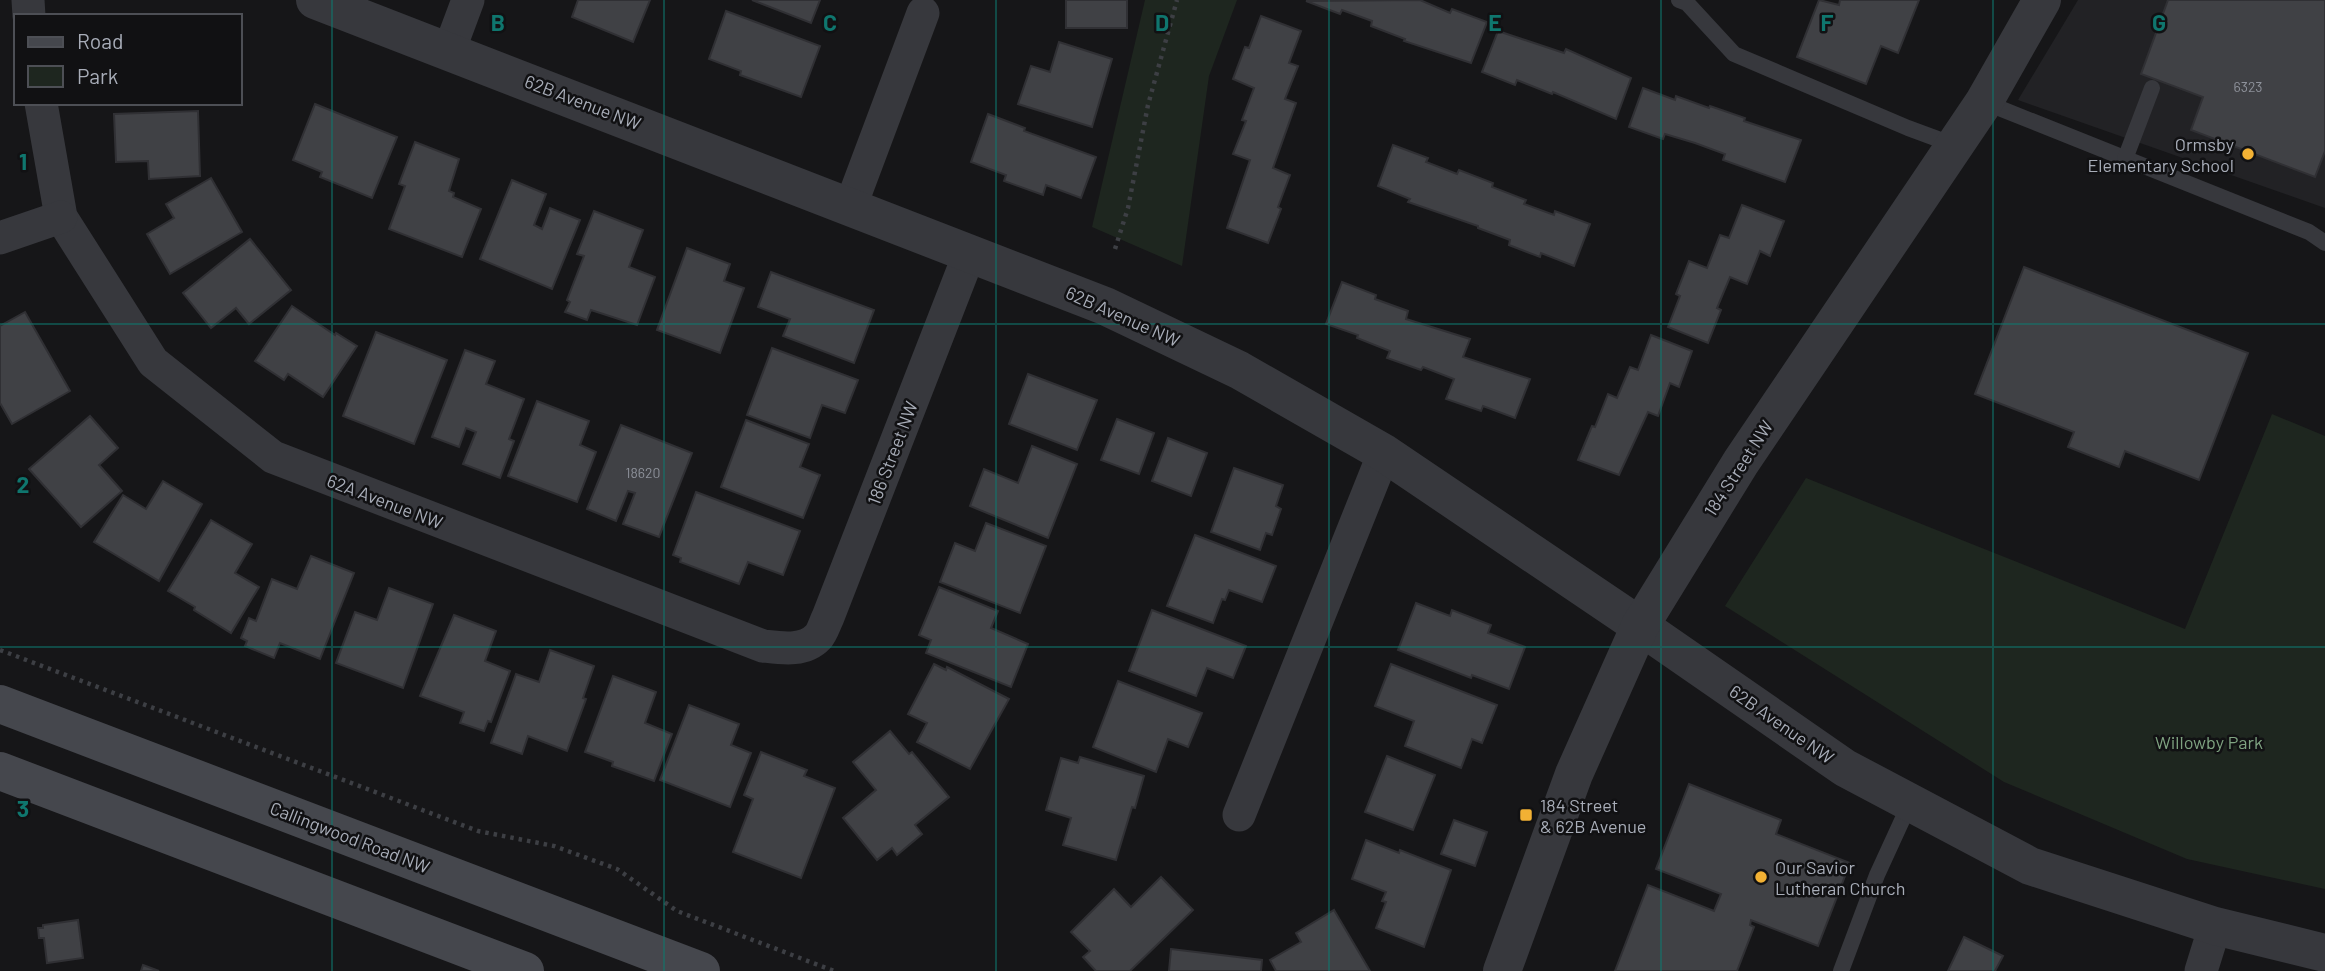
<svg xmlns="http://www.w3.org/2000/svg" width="2325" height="971" font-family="Barlow,sans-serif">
	<rect width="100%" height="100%" fill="#161618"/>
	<polygon fill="#222225" points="2078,0 2325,0 2325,208 2018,100"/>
	<g fill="#1e261f">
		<polygon points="1145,0 1237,0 1209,76 1182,266 1092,227"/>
		<polygon points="2272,414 2325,436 2325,889 2187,859 2004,782 1725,606 1806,478 2185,629"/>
	</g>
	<g fill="#404145" stroke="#303034" stroke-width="2">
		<polygon points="578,0 650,0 633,42 572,17"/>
		<polygon points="752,0 820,0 811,23"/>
		<rect x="1066" y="0" width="61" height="28"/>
		<polygon points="1420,0 1450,13 1452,9 1487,22 1471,63 1404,41 1405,39 1371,26 1372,21 1342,10 1340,14 1306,1"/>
		<polygon points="1819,0 1839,5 1840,0 1919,0 1898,53 1881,46 1866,84 1797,57"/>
		<polygon points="2168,0 2325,0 2325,151 2315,177 2191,130 2203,97 2141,74"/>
		<polygon points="726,11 820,46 801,97 740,75 741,71 709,59"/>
		<polygon points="1261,16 1301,31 1289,63 1298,66 1285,99 1296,103 1273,168 1290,175 1278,207 1281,209 1268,243 1227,228 1250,160 1233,154 1246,121 1242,120 1254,88 1233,79 1245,47 1249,48"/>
		<polygon points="1498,31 1564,53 1566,49 1631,78 1616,119 1553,92 1552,94 1517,80 1515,85 1482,72"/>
		<polygon points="1059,42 1112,59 1092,127 1018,104 1031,66 1050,72"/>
		<polygon points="1643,88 1675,100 1676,96 1709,108 1710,106 1745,118 1744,121 1801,140 1785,182 1723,160 1725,154 1695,143 1665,134 1663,139 1629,127"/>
		<polygon points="315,104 397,137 372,198 320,177 322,172 293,160"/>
		<polygon points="198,111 200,176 149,179 148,161 116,162 114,114"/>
		<polygon points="988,114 1025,128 1024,131 1096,157 1081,198 1046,185 1043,195 1004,181 1006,175 971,162"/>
		<polygon points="415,142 459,159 449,191 454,193 453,197 481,209 462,257 389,229 405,186 399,184"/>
		<polygon points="1393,145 1428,158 1426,162 1457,174 1459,170 1493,183 1492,187 1526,200 1524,204 1554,215 1555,211 1590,224 1574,266 1541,253 1540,257 1509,245 1510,240 1478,228 1478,226 1408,202 1410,199 1378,186"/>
		<polygon points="211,178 242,232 170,274 147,234 174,218 166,204"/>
		<polygon points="512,180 546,194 534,225 542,229 550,208 580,220 552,289 480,259"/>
		<polygon points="1742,205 1784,221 1770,256 1760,251 1747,284 1730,277 1717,308 1721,310 1708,343 1668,327 1680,296 1676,294 1689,261 1707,268 1720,235 1729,238"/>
		<polygon points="594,211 643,230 629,267 655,277 637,325 591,310 587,320 565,312 570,302 567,300 584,256 577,254"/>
		<polygon points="250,239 291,290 249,324 236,308 211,328 183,293"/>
		<polygon points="687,248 730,264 724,281 744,288 720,353 657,330"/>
		<polygon points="2024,267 2248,353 2199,480 2125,451 2119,467 2068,447 2074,432 1975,394"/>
		<polygon points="771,272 874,310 854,363 783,336 790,319 758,307"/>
		<polygon points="1342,282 1376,295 1375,299 1408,311 1406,319 1470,339 1463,357 1530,379 1515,418 1483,406 1481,411 1446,399 1454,379 1423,367 1421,370 1387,358 1390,351 1357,338 1358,335 1326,324"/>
		<polygon points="292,306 335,335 336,333 357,346 323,397 288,374 284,380 255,361"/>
		<polygon points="25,312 70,391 12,424 0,403 0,326"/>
		<polygon points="376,332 447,360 414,444 343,416"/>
		<polygon points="1651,335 1692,351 1679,387 1670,383 1658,416 1648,412 1619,475 1578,460 1592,426 1595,427 1608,394 1617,398 1630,367 1638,370"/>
		<polygon points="772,348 858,380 845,413 822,405 810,438 747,415"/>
		<polygon points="465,350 495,361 486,384 524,399 509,439 514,441 500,478 463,464 476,432 466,428 459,447 432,437"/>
		<polygon points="1028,374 1097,400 1077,450 1009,424"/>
		<polygon points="537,401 589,421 580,445 596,452 577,502 508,476"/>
		<polygon points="90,416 118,448 99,465 122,491 81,527 29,469"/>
		<polygon points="1117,419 1154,433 1139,474 1101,460"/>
		<polygon points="746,420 809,444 800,467 820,475 803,518 721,487"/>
		<polygon points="621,425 692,453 659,537 623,524 635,493 628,491 616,521 587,509"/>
		<polygon points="1168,438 1207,453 1191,496 1152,481"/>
		<polygon points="1032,446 1077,464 1048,538 970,506 984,469 1018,483"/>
		<polygon points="1234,468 1283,485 1276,506 1281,509 1272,535 1266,533 1260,550 1211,532"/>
		<polygon points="163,481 202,504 159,581 94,542 123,495 146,509"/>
		<polygon points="696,492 800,531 783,575 748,562 739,584 680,562 681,558 673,555"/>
		<polygon points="211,520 252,544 235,573 259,587 231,633 194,610 195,607 168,591"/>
		<polygon points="986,523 1046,546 1020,613 940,582 955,543 975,551"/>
		<polygon points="1195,535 1276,566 1262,602 1229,590 1225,600 1222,599 1213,623 1167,606"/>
		<polygon points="311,556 354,573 320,659 280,643 274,658 245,646 247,641 241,638 249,618 256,621 272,579 297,589"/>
		<polygon points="939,587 998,611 991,628 1028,644 1011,687 926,653 931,640 919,635"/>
		<polygon points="389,588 433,604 403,688 336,663 355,612 377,620"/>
		<polygon points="1416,603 1450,616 1452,610 1491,625 1488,633 1525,647 1509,689 1472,675 1471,678 1398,650"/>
		<polygon points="1152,610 1246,646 1233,678 1207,668 1196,696 1129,671"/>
		<polygon points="454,615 496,631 485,661 510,671 491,722 488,721 484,731 460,723 464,712 420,696"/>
		<polygon points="550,650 594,666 583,698 586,699 567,751 528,736 522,754 491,743 516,674 539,682"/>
		<polygon points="934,664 946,670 947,667 1009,699 970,769 917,742 927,723 908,714"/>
		<polygon points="1391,664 1497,705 1482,743 1472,739 1461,768 1405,746 1414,721 1375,706"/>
		<polygon points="613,676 656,692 645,723 672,734 654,781 612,766 613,762 585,752"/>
		<polygon points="1118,681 1202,713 1188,747 1168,739 1156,772 1093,747"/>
		<polygon points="689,705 739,724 731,745 751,753 730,807 660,780"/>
		<polygon points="890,731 909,754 912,752 949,797 915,825 922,834 897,855 892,848 877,860 843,818 876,790 853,762"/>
		<polygon points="761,752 807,770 804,776 835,788 801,878 733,852 753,799 744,795"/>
		<polygon points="1387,756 1435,775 1413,830 1365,812"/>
		<polygon points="1080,757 1144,776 1135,808 1132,807 1116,860 1063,845 1071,818 1046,810 1061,758 1078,763"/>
		<polygon points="1689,784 1781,820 1776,834 1850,863 1818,946 1751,920 1750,925 1754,927 1737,971 1615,971 1648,885 1714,911 1721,894 1656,869"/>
		<polygon points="1454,820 1487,832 1475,866 1441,854"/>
		<polygon points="1366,840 1399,853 1400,850 1451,870 1424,947 1376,928 1386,902 1382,901 1386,892 1352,879"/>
		<polygon points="1161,877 1193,910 1130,971 1096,971 1083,957 1090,951 1071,932 1114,889 1131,907"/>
		<polygon points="1334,910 1370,971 1276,971 1270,960 1301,942 1296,933"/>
		<polygon points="78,920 83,958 47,963 44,938 39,938 38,928 43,928 43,925"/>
		<polygon points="1964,937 2003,956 1995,971 1948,971"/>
		<polygon points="1171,949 1262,960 1261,971 1169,971"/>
		<polygon points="143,965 159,971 141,971"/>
	</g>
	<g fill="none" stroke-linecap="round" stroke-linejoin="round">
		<g stroke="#3d3f44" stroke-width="4.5" stroke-dasharray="3.5 5" stroke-linecap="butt">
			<polyline points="1115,249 1128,208 1148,105 1177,0"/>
			<polyline points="0,650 478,831 554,846 617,869 677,911 834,971"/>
		</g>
		<g stroke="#37383d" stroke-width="16">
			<polyline points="1679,0 1687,3 1734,54 1908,128 1954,145"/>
			<polyline points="1984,102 2309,232 2325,243"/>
			<polyline points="2125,159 2152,88"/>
			<polyline points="1841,971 1877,875 1910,803"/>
		</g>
		<g stroke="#37383d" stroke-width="33">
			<polyline points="28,0 29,16"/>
			<polyline points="449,51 468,0"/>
			<path d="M41 103 61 217 153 362 273 457 763 646C781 648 804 652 818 637 822 633 825 623 828 617L970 252"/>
			<polyline points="851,205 923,13"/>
			<polyline points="0,238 61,217"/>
			<polyline points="1239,815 1384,453"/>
			<polyline points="2201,971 2215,926"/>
		</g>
		<g stroke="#37383d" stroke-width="38">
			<polyline points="315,0 1105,306 1239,370 1384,453 1640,626 1845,768 2030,866 2215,926 2325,953"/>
			<polyline points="1502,971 1574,774 1640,626 1741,462 1984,102 2042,0"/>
		</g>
		<g stroke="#45474d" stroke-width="38">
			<polyline points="0,704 701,971"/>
			<polyline points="0,771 525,971"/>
		</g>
	</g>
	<path fill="none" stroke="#0f766e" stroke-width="2" stroke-opacity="0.55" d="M332 0V971M664 0V971M996 0V971M1329 0V971M1661 0V971M1993 0V971M0 324H2325M0 647H2325"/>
	<g fill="#f2b134" stroke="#111113" stroke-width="2.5">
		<circle cx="2248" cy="154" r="7"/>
		<rect x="1519" y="808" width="14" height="14" rx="3.5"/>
		<circle cx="1761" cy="877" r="7"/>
	</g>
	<g text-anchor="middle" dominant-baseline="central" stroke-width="5" stroke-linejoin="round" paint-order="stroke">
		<g font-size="14" fill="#8e929b">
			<text x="2248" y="86">6323</text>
			<text x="643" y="472">18620</text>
		</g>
		<g font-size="18" fill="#a8adb8" stroke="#111113">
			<text transform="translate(583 102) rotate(21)">62B Avenue NW</text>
			<text transform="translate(1123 316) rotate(24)">62B Avenue NW</text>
			<text transform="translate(892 453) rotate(-69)">186 Street NW</text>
			<text transform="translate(1738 468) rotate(-57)">184 Street NW</text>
			<text transform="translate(385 501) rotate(21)">62A Avenue NW</text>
			<text transform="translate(1782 724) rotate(35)">62B Avenue NW</text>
			<text transform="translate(350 837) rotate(21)">Callingwood Road NW</text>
		</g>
		<g font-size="18" fill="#a8adb8" stroke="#111113" text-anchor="start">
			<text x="2234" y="144" text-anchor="end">Ormsby<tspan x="2234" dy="21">Elementary School</tspan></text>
			<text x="1540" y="805">184 Street<tspan x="1540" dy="21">&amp; 62B Avenue</tspan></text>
			<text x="1775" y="867">Our Savior<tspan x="1775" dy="21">Lutheran Church</tspan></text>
		</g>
		<g font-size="18" fill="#7fa381" stroke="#111113">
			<text x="2209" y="742">Willowby Park</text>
		</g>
	</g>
	<g font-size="23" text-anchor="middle" font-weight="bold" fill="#0f766e" stroke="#111113" stroke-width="5" stroke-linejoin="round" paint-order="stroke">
		<text x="498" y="31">B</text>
		<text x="830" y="31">C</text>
		<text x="1162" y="31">D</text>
		<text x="1495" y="31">E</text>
		<text x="1827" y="31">F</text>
		<text x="2159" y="31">G</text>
		<text x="23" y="170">1</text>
		<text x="23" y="493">2</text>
		<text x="23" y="817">3</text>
	</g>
	<rect x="14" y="14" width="228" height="91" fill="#111113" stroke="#4d4f55" stroke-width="2"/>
	<rect x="28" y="37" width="35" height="10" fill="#45474d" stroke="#4d4f55" stroke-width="2"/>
	<text x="77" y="49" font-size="21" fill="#a8adb8">Road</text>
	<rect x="28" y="66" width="35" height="21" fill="#1e261f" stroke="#4d4f55" stroke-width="2"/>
	<text x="77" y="84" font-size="21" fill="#a8adb8">Park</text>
</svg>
